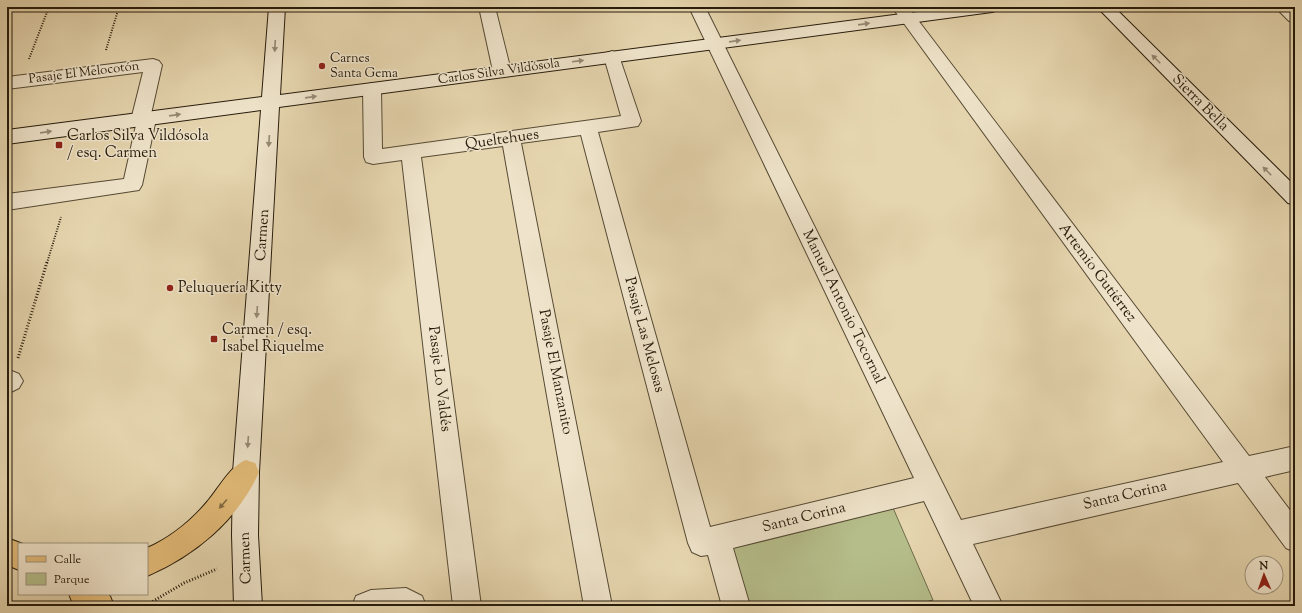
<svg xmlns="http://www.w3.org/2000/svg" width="1302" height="613" font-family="'Sorts Mill Goudy',serif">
	<rect width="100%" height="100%" fill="#e6d6af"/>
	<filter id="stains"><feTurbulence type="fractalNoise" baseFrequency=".005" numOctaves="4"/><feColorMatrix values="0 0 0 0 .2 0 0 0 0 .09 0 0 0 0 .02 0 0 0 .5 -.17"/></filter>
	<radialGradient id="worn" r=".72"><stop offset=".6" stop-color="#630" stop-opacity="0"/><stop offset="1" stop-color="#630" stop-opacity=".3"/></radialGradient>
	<polygon fill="#b5be8b" stroke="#6e6c4b" points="887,494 933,600 911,606 746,606 725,533"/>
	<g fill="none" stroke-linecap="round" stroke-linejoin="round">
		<g stroke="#564a34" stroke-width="2">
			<g id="street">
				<polygon points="479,7 495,7 511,71 508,75 502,77 496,75 493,71"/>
				<polygon points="689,7 705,7 961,520 1223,462 892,7 908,7 1249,456 1295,446 1295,470 1265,477 1295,517 1295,552 1286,548 1238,483 973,544 1003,606 974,606 924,501 733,548 750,606 722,606 708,555 701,556 692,552 688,543 581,135 521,143 612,606 584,606 503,146 421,157 481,606 453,606 402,160 373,164 366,162 364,157 363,89 366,85 372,83 378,85 381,89 382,149 621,116 604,57 606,53 612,51 618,53 641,121 638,126 598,132 710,527 914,478"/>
				<polygon points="1275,7 1293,7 1295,9 1295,22 1289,21"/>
				<polygon points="153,59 159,61 162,65 151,114 156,119 142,185 139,190 7,210 7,194 124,179 136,125 131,120 143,72 7,89 7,77"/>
				<polygon points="7,369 19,374 23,381 19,388 11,392 7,391"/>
				<polygon points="406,588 422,596 426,606 352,606 356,596 371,590"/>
			</g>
		</g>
		<g stroke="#261b0b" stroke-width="2">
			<g id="secondary">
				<polygon points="269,7 285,7 280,95 955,7 1000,7 998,10 992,12 279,107 259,472 258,535 262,606 234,606 232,535 233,472 261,110 7,144 7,130 262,97"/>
				<polygon points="1097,7 1114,7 1295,186 1295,205 1288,203"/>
			</g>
		</g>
		<g stroke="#261b0b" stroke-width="2">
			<g id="primary">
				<path d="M246 460 255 463 259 472C238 520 194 556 147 576V548C170 538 191 521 207 502 219 488 230 466 246 460Z"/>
				<polygon points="7,538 23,544 19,544 19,570 7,565"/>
				<polygon points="69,594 107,594 110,596 114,606 76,606 73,604"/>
			</g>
		</g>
		<g stroke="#261b0b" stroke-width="2" stroke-dasharray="1 1.5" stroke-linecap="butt">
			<polyline points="106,50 119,7"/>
			<polyline points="29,59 49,7"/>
			<polyline points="47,263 61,217"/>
		</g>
		<g stroke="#261b0b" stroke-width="3" stroke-dasharray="1 2" stroke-linecap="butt">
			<polyline points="18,358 47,262"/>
			<polyline points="145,606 184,583 217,569"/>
		</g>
		<use href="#street" fill="#efe4cb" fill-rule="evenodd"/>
		<use href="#secondary" fill="#efe4cb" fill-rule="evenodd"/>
		<use href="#primary" fill="#e3bb78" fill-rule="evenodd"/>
	</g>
	<defs><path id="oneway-solid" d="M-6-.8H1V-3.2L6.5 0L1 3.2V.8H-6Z"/></defs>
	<g fill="#958a75">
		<use href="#oneway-solid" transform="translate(864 24) rotate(-8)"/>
		<use href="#oneway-solid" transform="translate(735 41) rotate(-8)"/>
		<use href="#oneway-solid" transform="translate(275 46) rotate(93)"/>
		<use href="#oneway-solid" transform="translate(1156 59) rotate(-135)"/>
		<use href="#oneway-solid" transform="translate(578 61) rotate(-7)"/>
		<use href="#oneway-solid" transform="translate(311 97) rotate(-8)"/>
		<use href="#oneway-solid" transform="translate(175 115) rotate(-8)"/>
		<use href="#oneway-solid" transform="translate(46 132) rotate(-8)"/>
		<use href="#oneway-solid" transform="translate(269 141) rotate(94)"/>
		<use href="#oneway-solid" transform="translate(1267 171) rotate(-135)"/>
		<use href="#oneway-solid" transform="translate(257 312) rotate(94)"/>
		<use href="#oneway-solid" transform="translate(248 442) rotate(94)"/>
	</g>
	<use fill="#846b42" href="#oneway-solid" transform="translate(223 504) rotate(131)"/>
	<g fill="#8f2418" stroke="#efe4cb" stroke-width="1.5">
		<circle cx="322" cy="66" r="4"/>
		<rect x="55" y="141" width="8" height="8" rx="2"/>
		<circle cx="170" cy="288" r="4"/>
		<rect x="210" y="335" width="8" height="8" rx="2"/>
	</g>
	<g text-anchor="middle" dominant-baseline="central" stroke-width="3" stroke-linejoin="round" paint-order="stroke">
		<g font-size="13" fill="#261b0b" stroke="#efe4cb" text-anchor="start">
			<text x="330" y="59">Carnes<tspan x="330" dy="15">Santa Gema</tspan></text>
		</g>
		<g font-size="13" fill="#261b0b" stroke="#efe4cb">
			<text transform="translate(499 72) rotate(-8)">Carlos Silva Vildósola</text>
			<text transform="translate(84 73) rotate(-7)">Pasaje El Melocotón</text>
		</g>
		<g font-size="15" fill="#261b0b" stroke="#efe4cb">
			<text transform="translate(1200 103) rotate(45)">Sierra Bella</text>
			<text transform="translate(502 140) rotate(-8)">Queltehues</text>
			<text transform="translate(263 235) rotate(-86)">Carmen</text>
			<text transform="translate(1097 273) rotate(53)">Artemio Gutiérrez</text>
			<text transform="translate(843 307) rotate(64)">Manuel Antonio Tocornal</text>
			<text transform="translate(644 335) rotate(75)">Pasaje Las Melosas</text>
			<text transform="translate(555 372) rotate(79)">Pasaje El Manzanito</text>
			<text transform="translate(439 379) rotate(83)">Pasaje Lo Valdés</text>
			<text transform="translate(1125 496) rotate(-13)">Santa Corina</text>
			<text transform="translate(804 518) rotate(-14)">Santa Corina</text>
			<text transform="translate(246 558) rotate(-92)">Carmen</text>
		</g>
		<g font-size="15" fill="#261b0b" stroke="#efe4cb" text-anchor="start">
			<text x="67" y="136">Carlos Silva Vildósola<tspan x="67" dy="17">/ esq. Carmen</tspan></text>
			<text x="178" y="288">Peluquería Kitty</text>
			<text x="222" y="330">Carmen / esq.<tspan x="222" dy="17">Isabel Riquelme</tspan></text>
		</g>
	</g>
	<rect width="1302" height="613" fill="none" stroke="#e6d6af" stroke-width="24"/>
	<rect x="8" y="8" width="1286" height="597" fill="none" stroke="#261b0b" stroke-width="2"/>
	<rect x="12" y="12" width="1278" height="589" fill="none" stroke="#261b0b"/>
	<rect x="18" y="543" width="130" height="52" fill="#efe4cb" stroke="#9f947e"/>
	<rect x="26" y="556" width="20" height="6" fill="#e3bb78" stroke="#9f947e"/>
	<text x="54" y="563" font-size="12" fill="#261b0b">Calle</text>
	<rect x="26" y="573" width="20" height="12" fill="#b5be8b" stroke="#9f947e"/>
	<text x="54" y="583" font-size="12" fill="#261b0b">Parque</text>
	<g transform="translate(1264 575) rotate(358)"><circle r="19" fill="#efe4cb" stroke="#9f947e"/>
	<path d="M0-3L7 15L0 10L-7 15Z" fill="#8f2418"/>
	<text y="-6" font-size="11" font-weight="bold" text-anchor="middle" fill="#261b0b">N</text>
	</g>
	<rect width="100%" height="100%" filter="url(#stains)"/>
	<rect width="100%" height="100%" fill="url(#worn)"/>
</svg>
